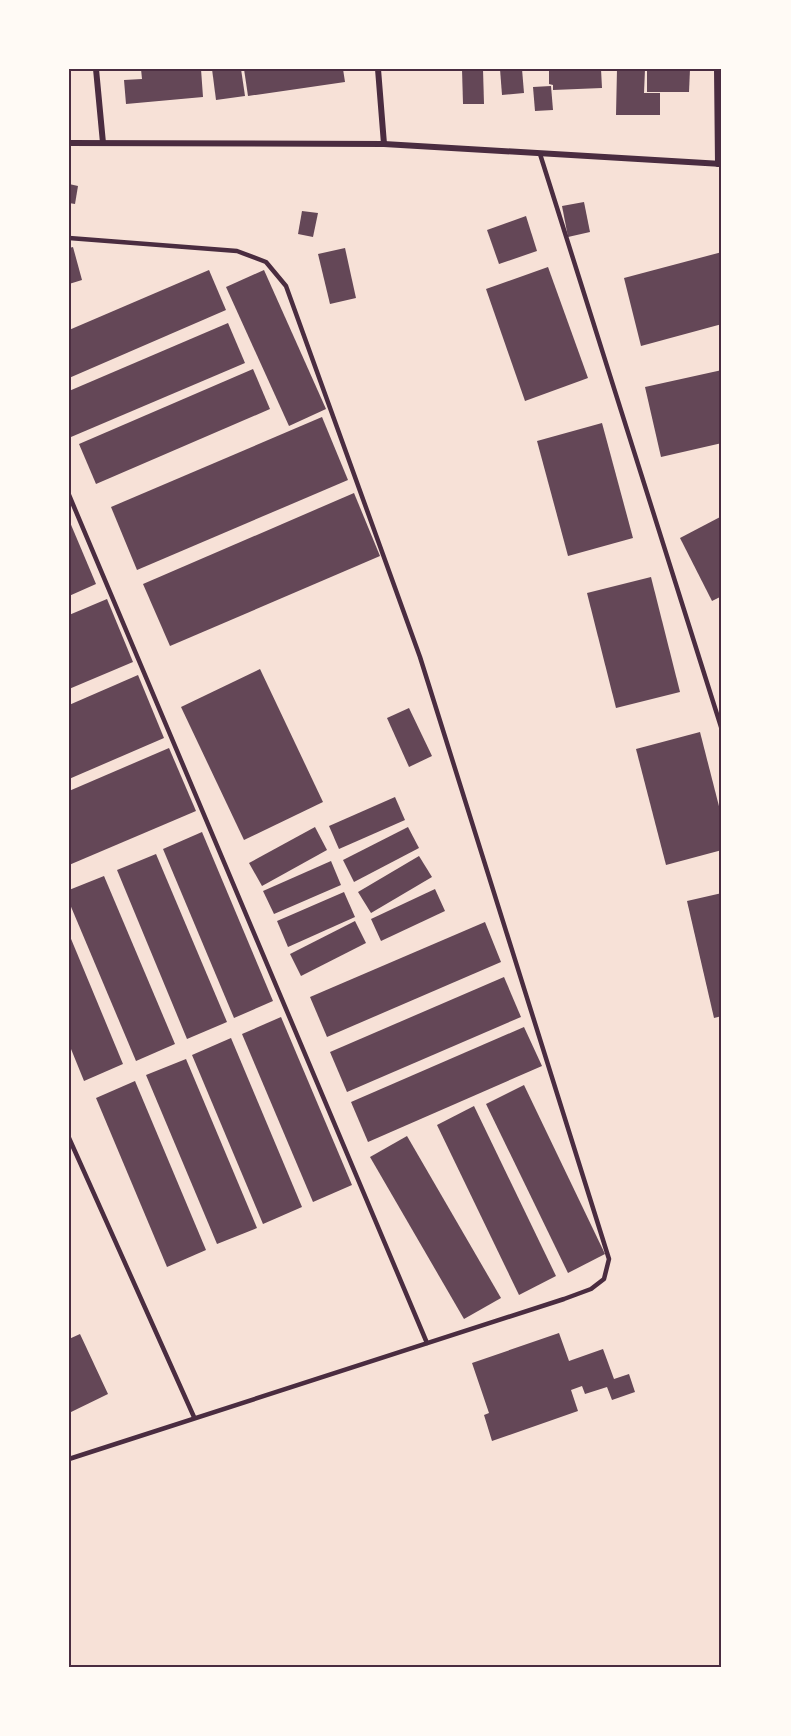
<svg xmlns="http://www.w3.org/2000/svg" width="791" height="1736" font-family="Figtree,sans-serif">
	<rect width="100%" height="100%" fill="#f7e1d7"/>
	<g fill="#644757">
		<polygon points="141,69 201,69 203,97 126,104 124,80 142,79"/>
		<polygon points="212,69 241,69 245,96 216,100"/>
		<polygon points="244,69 343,69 345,82 248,96"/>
		<polygon points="462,69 483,69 484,104 463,104"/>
		<polygon points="500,69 522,69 524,93 502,95"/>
		<polygon points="549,69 601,69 602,88 553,90 553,85 549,84"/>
		<polygon points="617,69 645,69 644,93 660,93 660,115 616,115"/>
		<polygon points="647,69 690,69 689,92 647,92"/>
		<polygon points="551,86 553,110 535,111 533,87"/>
		<polygon points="69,184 78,186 75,204 69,203"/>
		<polygon points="584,202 590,232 568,237 562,206"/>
		<polygon points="302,211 318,213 313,237 298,234"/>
		<polygon points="526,216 537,251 499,264 487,230"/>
		<polygon points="73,247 82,280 69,284 69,248"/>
		<polygon points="345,248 356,298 330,304 318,254"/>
		<polygon points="722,252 722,324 641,346 624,278"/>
		<polygon points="548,267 588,378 525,401 486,289"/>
		<polygon points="209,270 226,310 69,378 69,330"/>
		<polygon points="264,270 326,409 289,426 226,287"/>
		<polygon points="228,323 245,363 71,437 69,433 69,391"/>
		<polygon points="253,369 270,409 96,484 79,444"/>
		<polygon points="722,370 722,443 661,457 645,387"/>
		<polygon points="322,417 348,480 137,570 111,507"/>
		<polygon points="602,423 633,538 568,556 537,441"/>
		<polygon points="354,493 380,556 170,646 143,584"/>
		<polygon points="722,516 722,596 712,601 680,538"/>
		<polygon points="69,520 96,584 69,596"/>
		<polygon points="651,577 680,692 616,708 587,593"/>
		<polygon points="107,599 133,662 69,689 69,615"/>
		<polygon points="260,669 323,802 244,840 181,707"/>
		<polygon points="138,675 164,738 69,779 69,705"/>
		<polygon points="409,708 432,756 409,767 387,718"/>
		<polygon points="700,732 722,818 722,850 666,865 636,749"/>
		<polygon points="169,748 196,811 69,865 69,791"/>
		<polygon points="395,797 405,820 339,849 329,826"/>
		<polygon points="315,827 327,850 262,886 249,863"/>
		<polygon points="408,827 419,848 354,882 343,860"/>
		<polygon points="202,832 273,1001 234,1018 163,849"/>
		<polygon points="156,854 227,1022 187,1039 117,870"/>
		<polygon points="419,856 432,877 371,913 358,892"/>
		<polygon points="331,861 341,885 274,914 263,891"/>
		<polygon points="104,876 175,1044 136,1061 69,902 69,890"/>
		<polygon points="435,889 445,911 381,941 371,919"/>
		<polygon points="344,892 355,917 288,947 277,921"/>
		<polygon points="722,893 722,1016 714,1018 687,901"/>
		<polygon points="355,921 366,943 301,976 290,954"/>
		<polygon points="485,922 501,962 327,1037 310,997"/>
		<polygon points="69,934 123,1064 84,1081 69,1044"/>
		<polygon points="504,977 521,1017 347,1092 330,1052"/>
		<polygon points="281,1017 352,1185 313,1202 242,1034"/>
		<polygon points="524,1027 542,1066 368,1142 351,1102"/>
		<polygon points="231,1038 302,1207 263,1224 192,1055"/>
		<polygon points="186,1059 257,1228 217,1244 146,1075"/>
		<polygon points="135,1081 206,1250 167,1267 96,1098"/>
		<polygon points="524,1085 605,1254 568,1273 486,1104"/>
		<polygon points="474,1106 556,1276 519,1295 437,1125"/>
		<polygon points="407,1136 501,1298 464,1319 370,1157"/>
		<polygon points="559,1333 569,1361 603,1349 614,1379 629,1374 635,1392 612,1400 607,1387 585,1394 582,1386 571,1390 578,1411 492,1441 484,1415 489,1413 472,1363"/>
		<polygon points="80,1334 108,1394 69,1413 69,1339"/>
	</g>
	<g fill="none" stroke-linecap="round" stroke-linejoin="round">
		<g stroke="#4a2c40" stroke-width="4.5">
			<polyline points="540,154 722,730"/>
			<polyline points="69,238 237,251 266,262 286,286 420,657 609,1259 604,1279 591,1289 564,1299 69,1459"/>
			<polyline points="69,495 427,1343"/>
			<polyline points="69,1138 194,1417"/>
		</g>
		<g stroke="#4a2c40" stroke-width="6">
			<polyline points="96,69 103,143"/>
			<polyline points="378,69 384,144"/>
			<polyline points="717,69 718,164"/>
			<polyline points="69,143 384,144 722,164"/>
		</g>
	</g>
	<rect width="791" height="1736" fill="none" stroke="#fffaf5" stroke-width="141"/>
	<rect x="70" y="70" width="650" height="1596" fill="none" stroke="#4a2c40" stroke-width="2"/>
</svg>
